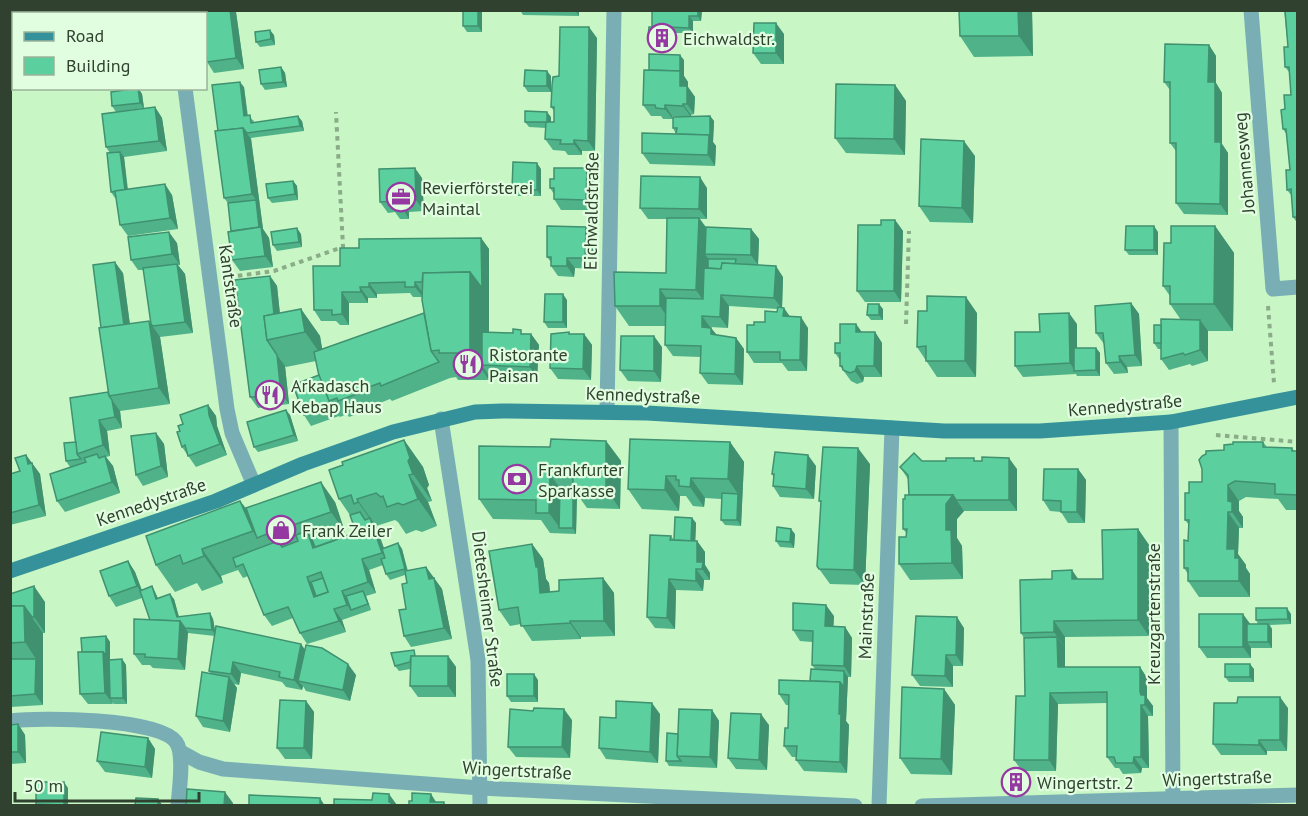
<svg xmlns="http://www.w3.org/2000/svg" width="1308" height="816" font-family="'PT Sans',sans-serif">
	<rect width="100%" height="100%" fill="#c8f6c5"/>
	<g fill="none" stroke-linecap="round" stroke-linejoin="round">
		<g stroke="#8aac88" stroke-width="4" stroke-dasharray="4.5 4.5" stroke-linecap="butt">
			<polyline points="229,277 274,271 343,247 336,112"/>
			<polyline points="1268,306 1274,383"/>
			<polyline points="906,324 909,231"/>
			<polyline points="1216,435 1298,442"/>
		</g>
		<g stroke="#79afb4" stroke-width="15">
			<polyline points="175,10 175,14"/>
			<polyline points="1251,10 1273,289 1298,287"/>
			<polyline points="185,88 227,409 232,433 254,485"/>
			<polyline points="607,412 614,10"/>
			<polyline points="441,419 478,660 480,806"/>
			<polyline points="1171,422 1173,806"/>
			<path d="M10 721C41 717 159 718 176 742 185 754 179 790 178 806"/>
			<polyline points="181,752 199,762 223,769 481,788 855,806"/>
			<polyline points="879,806 892,428"/>
			<polyline points="922,806 1298,795"/>
		</g>
		<polyline stroke="#35929a" stroke-width="15" points="10,571 216,501 303,464 393,432 475,412 502,411 647,413 944,431 1040,431 1171,422 1298,397"/>
	</g>
	<g fill="#4fb289">
		<polygon points="520,10 579,10 579,16 523,15"/>
		<polygon points="652,10 702,10 701,21 693,21 693,33 673,33 672,43 652,43 648,37 652,27"/>
		<polygon points="1032,10 1033,56 974,57 960,36"/>
		<polygon points="1284,10 1298,10 1298,224 1293,217 1292,196 1287,190 1290,170 1287,135 1283,129 1291,95 1290,73 1285,67 1288,47"/>
		<polygon points="236,12 244,69 214,73 207,62"/>
		<polygon points="482,12 482,32 467,32 463,26"/>
		<polygon points="784,34 784,64 761,64 753,53"/>
		<polygon points="274,35 275,45 260,47 256,42"/>
		<polygon points="597,38 595,151 582,151 582,155 568,155 565,151 553,150 545,139 546,128 529,127 525,122 551,117 551,122 554,122 554,111 551,107 559,76"/>
		<polygon points="1209,45 1216,56 1216,83 1222,93 1222,144 1228,153 1228,215 1184,214 1176,203 1176,151 1170,143 1170,90 1164,82"/>
		<polygon points="684,60 684,76 688,82 688,87 695,97 694,114 691,115 691,117 710,116 714,121 713,142 716,146 715,166 650,164 642,153 676,134 673,128 689,117 672,116 673,119 663,119 661,116 651,116 643,105 649,70"/>
		<polygon points="281,67 285,73 287,87 265,90 261,84"/>
		<polygon points="551,76 551,92 528,92 524,86"/>
		<polygon points="895,85 906,101 905,155 846,153 835,138"/>
		<polygon points="244,87 248,116 254,121 254,123 302,121 304,131 251,138 263,229 269,238 273,267 240,271 232,260 231,231 228,203 224,198 218,131"/>
		<polygon points="138,88 142,94 144,108 116,112 112,106"/>
		<polygon points="155,107 162,118 167,151 124,157 128,189 172,195 178,229 128,236 120,225 116,198 115,198 111,192 110,153 106,147"/>
		<polygon points="975,156 973,223 930,222 919,206"/>
		<polygon points="541,169 541,196 516,196 512,190"/>
		<polygon points="422,178 424,211 409,212 409,219 400,219 395,212 388,213 380,202"/>
		<polygon points="554,179 594,179 594,210 561,210 554,199 554,194 550,188"/>
		<polygon points="293,181 297,186 298,200 272,203 268,198"/>
		<polygon points="707,188 707,219 700,219 706,227 751,229 759,239 758,265 783,277 782,307 790,317 808,328 807,371 788,371 782,363 754,363 747,352 754,325 765,322 777,312 777,309 729,306 728,328 710,327 717,335 736,338 744,349 743,385 708,384 700,373 701,357 673,356 665,345 665,326 629,326 615,306 666,273 667,219 648,219 640,208"/>
		<polygon points="895,220 903,231 901,302 865,302 857,291 881,225"/>
		<polygon points="1215,226 1234,253 1233,331 1208,331 1208,361 1192,366 1190,364 1169,370 1161,359 1161,349 1158,349 1154,343 1161,325 1181,320 1170,304 1170,296 1163,286 1171,243"/>
		<polygon points="586,227 594,238 593,269 575,268 574,277 558,276 551,266 551,262 547,257"/>
		<polygon points="1158,232 1158,255 1129,255 1125,250"/>
		<polygon points="301,234 302,247 277,251 273,245"/>
		<polygon points="481,238 489,249 489,332 531,334 539,345 537,378 489,376 489,380 458,380 456,377 450,378 392,401 390,399 380,403 381,405 349,417 347,414 340,417 339,416 311,426 304,415 319,375 316,361 286,367 285,366 289,404 258,408 250,397 270,276 277,286 280,313 301,309 320,336 322,350 424,313 422,297 413,297 410,293 377,294 377,298 368,298 368,303 349,303 349,325 340,325 336,321 321,321 314,310 340,266 359,248"/>
		<polygon points="177,243 180,265 178,265 185,274 193,333 160,337 170,404 120,411 122,428 107,431 110,456 106,457 113,466 120,493 65,512 57,501 73,467 70,467 66,461 108,392 101,328 123,273 130,324 151,324 144,270 138,270 131,260"/>
		<polygon points="567,300 567,328 548,328 544,322"/>
		<polygon points="1131,303 1139,314 1142,366 1127,367 1128,373 1114,374 1106,363 1104,344 1096,333"/>
		<polygon points="883,309 883,320 871,320 867,315"/>
		<polygon points="977,313 976,377 937,377 917,347"/>
		<polygon points="856,324 861,332 875,332 882,343 882,377 864,377 863,382 857,384 851,381 840,366 840,360 835,353 840,343"/>
		<polygon points="1077,324 1077,348 1096,348 1100,353 1100,376 1077,376 1076,374 1023,377 1015,366 1040,332"/>
		<polygon points="569,332 570,334 584,334 592,345 591,380 558,379 550,368"/>
		<polygon points="662,347 661,382 628,381 620,370"/>
		<polygon points="208,405 216,416 217,426 227,455 196,467 182,447 180,431 183,424"/>
		<polygon points="290,415 298,441 258,452 254,447"/>
		<polygon points="156,433 164,444 168,477 143,486 136,475"/>
		<polygon points="404,440 423,467 429,485 427,488 432,501 428,502 437,526 422,532 416,530 406,534 398,522 395,520 376,526 384,548 398,543 402,549 408,571 426,567 442,589 452,639 411,647 404,636 406,609 407,583 405,575 390,580 386,574 383,565 369,570 376,593 366,596 371,610 342,620 346,632 307,644 300,633 293,618 272,626 264,615 248,576 243,578 238,570 221,576 223,583 202,591 197,583 175,592 156,565 240,501 246,508 335,502 345,532 335,535 337,539 356,532 350,515 339,499 343,465"/>
		<polygon points="606,441 621,461 620,509 587,508 577,494 576,534 550,533 541,520 493,519 479,499 550,447"/>
		<polygon points="730,442 744,462 741,526 725,525 721,520 721,499 705,498 704,507 693,506 686,496 680,496 679,511 642,509 628,489"/>
		<polygon points="1263,442 1267,447 1292,448 1294,451 1298,451 1298,510 1286,510 1278,499 1246,497 1239,501 1239,511 1243,517 1243,528 1239,528 1238,554 1246,565 1246,568 1250,574 1250,597 1199,597 1188,581 1188,574 1184,568 1188,541 1189,525 1185,520 1189,493 1202,482 1224,450"/>
		<polygon points="26,455 40,474 46,516 10,525 10,474 20,471"/>
		<polygon points="922,461 976,461 1017,469 1017,511 964,511 957,519 957,538 962,546 963,579 910,580 899,564 906,537 907,534 903,529 905,499 909,495 908,479 900,467"/>
		<polygon points="870,464 865,585 830,584 817,566 821,503 819,501"/>
		<polygon points="816,466 814,499 780,497 773,486 773,476 772,474"/>
		<polygon points="1078,469 1086,480 1085,523 1068,523 1061,512 1050,511 1043,500"/>
		<polygon points="692,518 696,523 695,541 697,541 705,552 705,565 710,573 710,580 704,580 703,591 676,590 675,629 655,628 647,617 671,536 674,540"/>
		<polygon points="1138,529 1149,545 1149,636 1065,637 1065,667 1140,667 1147,678 1147,698 1153,706 1153,716 1148,716 1149,768 1142,768 1141,773 1123,774 1119,768 1115,768 1107,757 1107,703 1058,704 1056,771 1022,771 1014,760 1025,696 1024,638 1021,633 1052,579 1103,579"/>
		<polygon points="795,534 794,548 780,547 776,541"/>
		<polygon points="532,544 543,559 546,579 549,583 550,592 559,591 603,578 614,593 615,636 581,637 581,639 532,641 521,624 510,626 499,610"/>
		<polygon points="128,561 135,572 142,590 152,586 158,598 174,599 179,617 210,613 213,619 215,631 305,649 356,675 350,701 306,691 303,686 302,690 286,687 282,682 241,673 239,685 234,684 237,688 230,732 203,727 196,716 211,674 209,671 215,636 188,633 185,670 153,668 150,665 142,665 134,654 150,620 142,598 116,607 109,596"/>
		<polygon points="10,594 45,602 45,633 43,633 43,705 10,707"/>
		<polygon points="1291,614 1291,624 1270,625 1272,629 1272,648 1251,648 1251,658 1207,658 1199,647 1250,624 1258,624 1256,620"/>
		<polygon points="834,616 833,627 845,627 852,638 851,677 848,677 846,721 849,725 847,773 804,771 796,760 796,757 792,757 784,746 788,728 789,705 786,705 779,694 810,681 815,669 812,665 812,642 800,641 793,630"/>
		<polygon points="964,628 963,666 953,666 953,687 920,686 912,675"/>
		<polygon points="106,636 110,642 110,660 122,659 126,665 127,704 114,704 112,702 113,704 88,704 80,694 82,652"/>
		<polygon points="418,656 448,656 456,667 456,697 418,697 410,686 410,669 399,671 395,666"/>
		<polygon points="1254,669 1254,682 1229,682 1225,677"/>
		<polygon points="538,680 538,702 511,702 507,696"/>
		<polygon points="944,689 955,705 952,775 911,774 900,758"/>
		<polygon points="306,701 314,712 312,759 285,759 277,748"/>
		<polygon points="1288,708 1287,751 1267,751 1267,755 1221,755 1213,744"/>
		<polygon points="712,710 719,721 717,768 669,766 666,761 678,734"/>
		<polygon points="660,714 658,763 606,759 599,748 616,718"/>
		<polygon points="572,720 570,758 516,757 508,747"/>
		<polygon points="18,724 25,735 26,763 10,764 10,725"/>
		<polygon points="769,725 767,770 736,769 728,758"/>
		<polygon points="148,738 155,749 152,778 105,772 97,761"/>
		<polygon points="1019,776 1019,788 1013,787 1010,782"/>
	</g>
	<g fill="#40916f">
		<polygon points="230,10 235,10 236,12 244,69 236,58"/>
		<polygon points="478,10 481,10 482,12 482,32 478,26"/>
		<polygon points="575,10 579,10 579,16"/>
		<polygon points="698,10 702,10 701,21 698,16"/>
		<polygon points="1018,10 1032,10 1033,56 1019,36"/>
		<polygon points="689,16 693,21 693,33 689,28"/>
		<polygon points="776,23 784,34 784,64 776,53"/>
		<polygon points="589,27 597,38 595,151 588,141"/>
		<polygon points="669,27 673,33 672,43 668,38"/>
		<polygon points="270,30 274,35 275,45 271,39"/>
		<polygon points="1209,45 1216,56 1216,83 1222,93 1222,144 1228,153 1228,215 1220,204 1208,82"/>
		<polygon points="680,55 684,60 684,76 688,82 688,87 695,97 694,114 687,104 680,86"/>
		<polygon points="281,67 285,73 287,87 283,82"/>
		<polygon points="547,71 551,76 551,92 547,86"/>
		<polygon points="240,82 244,87 248,122 244,116"/>
		<polygon points="895,85 906,101 905,155 894,139"/>
		<polygon points="138,88 142,94 144,108 140,103"/>
		<polygon points="683,104 691,115 691,117 683,106"/>
		<polygon points="665,105 672,116 673,119 665,109"/>
		<polygon points="155,107 162,118 167,151 159,141"/>
		<polygon points="547,112 551,117 551,128 547,122"/>
		<polygon points="298,116 302,121 304,131 300,126"/>
		<polygon points="710,116 714,121 713,142 716,146 715,166 708,155"/>
		<polygon points="243,128 251,139 263,229 269,238 273,267 265,256 260,233 256,200 252,194"/>
		<polygon points="574,140 582,151 582,155 574,144"/>
		<polygon points="964,141 975,156 973,223 962,208"/>
		<polygon points="120,152 124,157 128,196 125,190"/>
		<polygon points="537,163 541,169 541,196 537,190"/>
		<polygon points="415,168 422,178 424,211 416,200"/>
		<polygon points="587,168 594,179 594,210 586,200"/>
		<polygon points="700,177 707,188 707,219 699,209"/>
		<polygon points="293,181 297,186 298,200 295,194"/>
		<polygon points="165,184 172,195 178,229 170,218"/>
		<polygon points="401,201 409,212 409,219 402,208"/>
		<polygon points="699,218 713,238 705,254 712,264 710,310 696,290"/>
		<polygon points="895,220 903,231 901,302 894,291"/>
		<polygon points="1154,226 1158,232 1158,255 1154,250"/>
		<polygon points="1215,226 1234,253 1233,331 1214,304"/>
		<polygon points="586,227 594,238 593,269 585,258"/>
		<polygon points="297,228 301,234 302,247 299,242"/>
		<polygon points="751,229 759,239 758,265 751,255"/>
		<polygon points="169,232 177,243 180,265 172,254"/>
		<polygon points="481,238 489,249 489,365 482,365 489,376 489,380 470,353 470,272"/>
		<polygon points="567,258 575,268 574,277 567,266"/>
		<polygon points="115,262 123,273 132,341 124,330"/>
		<polygon points="177,264 185,274 193,333 185,322"/>
		<polygon points="776,266 783,277 782,309 774,298"/>
		<polygon points="270,276 277,286 282,336 276,338"/>
		<polygon points="415,282 423,293 423,297 415,287"/>
		<polygon points="369,283 377,294 377,298 369,287"/>
		<polygon points="360,287 368,298 368,303 361,292"/>
		<polygon points="660,289 674,309 674,327 660,306"/>
		<polygon points="342,292 349,303 349,325 342,314"/>
		<polygon points="563,294 567,300 567,328 563,322"/>
		<polygon points="721,295 729,306 728,328 720,317"/>
		<polygon points="966,297 977,313 976,377 965,361"/>
		<polygon points="1131,303 1139,314 1142,366 1135,355"/>
		<polygon points="879,304 883,309 883,320 879,315"/>
		<polygon points="784,308 791,318 783,316"/>
		<polygon points="301,309 320,336 324,359 305,332"/>
		<polygon points="1069,313 1077,324 1077,371 1075,371 1070,363"/>
		<polygon points="702,316 710,327 702,327"/>
		<polygon points="801,317 808,328 807,371 800,360"/>
		<polygon points="1200,320 1208,331 1208,361 1200,350"/>
		<polygon points="149,321 160,337 170,404 159,388"/>
		<polygon points="856,324 864,335 856,332"/>
		<polygon points="711,328 719,338 711,334"/>
		<polygon points="875,332 882,343 882,377 874,366"/>
		<polygon points="531,334 539,345 537,378 530,367"/>
		<polygon points="584,334 592,345 591,380 583,369"/>
		<polygon points="654,336 662,347 661,382 654,371"/>
		<polygon points="736,338 744,349 743,385 735,374"/>
		<polygon points="1096,348 1100,353 1100,376 1096,370"/>
		<polygon points="277,355 285,366 289,404 281,394"/>
		<polygon points="1119,356 1127,367 1128,373 1120,362"/>
		<polygon points="857,366 864,377 863,382 855,371"/>
		<polygon points="112,400 120,411 122,428 115,417"/>
		<polygon points="208,405 216,416 217,426 227,455 220,444 209,415"/>
		<polygon points="286,410 290,415 298,441 294,435"/>
		<polygon points="99,420 107,431 110,456 103,445"/>
		<polygon points="156,433 164,444 168,477 161,466"/>
		<polygon points="404,440 423,467 429,485 427,488 432,501 413,474 408,461"/>
		<polygon points="606,441 621,461 620,509 606,489"/>
		<polygon points="730,442 744,462 741,526 737,520 738,494 728,479"/>
		<polygon points="858,448 870,464 865,585 854,570"/>
		<polygon points="26,455 40,474 46,516 39,505"/>
		<polygon points="808,455 816,466 814,499 806,489"/>
		<polygon points="105,456 113,466 120,493 112,482"/>
		<polygon points="1009,458 1017,469 1017,511 1009,500"/>
		<polygon points="1078,469 1086,480 1085,523 1077,512"/>
		<polygon points="550,474 564,494 560,528 549,513"/>
		<polygon points="409,475 428,502 437,526 418,499"/>
		<polygon points="666,476 680,496 679,511 665,490"/>
		<polygon points="691,478 705,498 704,507 690,487"/>
		<polygon points="321,482 335,502 345,532 331,512"/>
		<polygon points="1228,485 1239,501 1239,511 1243,517 1243,528 1232,512 1228,501"/>
		<polygon points="573,488 577,494 576,534 573,528"/>
		<polygon points="953,495 964,511 957,519 957,538 962,546 963,579 952,563 946,530 946,504"/>
		<polygon points="357,499 376,526 377,529 358,502"/>
		<polygon points="240,501 259,528 257,538 253,531"/>
		<polygon points="1228,512 1239,528 1238,554 1246,565 1246,568 1250,574 1250,597 1239,581 1227,549"/>
		<polygon points="370,518 377,529 389,563 382,553"/>
		<polygon points="692,518 696,523 695,551 691,546"/>
		<polygon points="290,526 304,546 306,552 292,532"/>
		<polygon points="791,529 795,534 794,548 790,542"/>
		<polygon points="1138,529 1149,545 1149,636 1138,620"/>
		<polygon points="307,531 315,542 317,553 313,548"/>
		<polygon points="697,541 705,552 705,565 710,573 710,580 697,562"/>
		<polygon points="398,543 402,549 408,574 405,569"/>
		<polygon points="532,544 543,559 546,579 549,583 552,609 540,593"/>
		<polygon points="202,549 221,576 223,583 204,556"/>
		<polygon points="362,559 369,570 376,593 368,582"/>
		<polygon points="128,561 135,572 144,597 137,586"/>
		<polygon points="426,567 434,578 429,579"/>
		<polygon points="696,569 704,580 703,591 696,581"/>
		<polygon points="1072,570 1083,586 1072,579"/>
		<polygon points="307,577 314,588 318,602 314,597"/>
		<polygon points="434,578 442,589 452,639 444,628"/>
		<polygon points="603,578 614,593 615,636 604,621"/>
		<polygon points="669,579 676,590 675,629 667,618"/>
		<polygon points="34,586 45,602 45,633 34,617"/>
		<polygon points="152,586 155,592 160,604 156,599"/>
		<polygon points="342,591 350,601 351,610 347,605"/>
		<polygon points="363,591 366,596 371,610 368,604"/>
		<polygon points="170,594 174,599 180,621 188,632 185,670 178,659 177,617"/>
		<polygon points="826,605 834,616 833,637 825,626"/>
		<polygon points="24,606 43,633 43,705 35,694 36,659 25,642"/>
		<polygon points="1287,608 1291,614 1291,624 1288,619"/>
		<polygon points="334,609 342,620 346,632 339,621"/>
		<polygon points="210,613 213,619 216,636 212,630"/>
		<polygon points="1243,614 1251,625 1247,642 1251,648 1251,658 1243,647"/>
		<polygon points="957,617 964,628 963,666 956,655"/>
		<polygon points="570,621 581,637 581,639 570,623"/>
		<polygon points="1054,621 1065,637 1065,648 1054,632"/>
		<polygon points="1268,624 1272,629 1272,648 1268,642"/>
		<polygon points="845,627 852,638 851,677 844,666"/>
		<polygon points="106,636 110,642 110,698 113,704 105,693 103,652"/>
		<polygon points="1057,637 1065,648 1065,678 1058,667"/>
		<polygon points="301,644 309,655 298,681 303,686 302,690 294,680"/>
		<polygon points="946,655 953,666 953,687 945,676"/>
		<polygon points="448,656 456,667 456,697 448,686"/>
		<polygon points="122,659 126,665 127,704 123,698"/>
		<polygon points="233,662 241,673 239,685 231,674"/>
		<polygon points="348,664 356,675 350,701 343,690"/>
		<polygon points="1250,664 1254,669 1254,682 1250,677"/>
		<polygon points="1140,667 1147,678 1147,698 1153,706 1153,716 1145,705 1140,692"/>
		<polygon points="844,671 848,677 846,721 849,725 847,773 840,762 839,714 840,682"/>
		<polygon points="534,674 538,680 538,702 534,696"/>
		<polygon points="229,677 237,688 230,732 223,721"/>
		<polygon points="944,689 955,705 952,775 941,759"/>
		<polygon points="1050,693 1058,704 1056,771 1049,760"/>
		<polygon points="1280,697 1288,708 1287,751 1280,740"/>
		<polygon points="306,701 314,712 312,759 304,748"/>
		<polygon points="652,703 660,714 658,763 650,752"/>
		<polygon points="1141,705 1148,716 1149,768 1141,757"/>
		<polygon points="564,709 572,720 570,758 562,747"/>
		<polygon points="712,710 719,721 717,768 710,757"/>
		<polygon points="761,714 769,725 767,770 759,760"/>
		<polygon points="18,724 25,735 26,763 18,752"/>
		<polygon points="148,738 155,749 152,778 145,767"/>
		<polygon points="1259,740 1267,751 1267,755 1259,745"/>
		<polygon points="1134,757 1142,768 1141,773 1133,763"/>
		<polygon points="1015,770 1019,776 1019,788 1015,782"/>
		<polygon points="64,782 68,788 68,806 64,806"/>
		<polygon points="225,792 233,803 233,806 224,806"/>
		<polygon points="389,794 397,805 397,806 391,806 389,802"/>
		<polygon points="431,794 438,805 430,802"/>
		<polygon points="320,798 325,806 320,806"/>
		<polygon points="158,799 163,806 158,806"/>
	</g>
	<g fill="#5ccf9f" stroke="#40916f" stroke-width="1.5" fill-rule="evenodd">
		<polygon points="38,10 83,10 83,12 72,14 38,14"/>
		<polygon points="200,10 230,10 236,58 207,62 206,51 206,14 201,14"/>
		<rect x="463" y="10" width="15" height="16"/>
		<polygon points="652,10 698,10 698,16 689,16 689,28 669,27 668,38 648,37 649,27 652,27"/>
		<polygon points="959,10 1018,10 1019,36 960,36"/>
		<polygon points="1285,10 1298,10 1298,217 1293,217 1291,189 1287,190 1286,170 1290,170 1286,129 1283,129 1281,110 1285,109 1284,95 1291,95 1289,67 1285,67 1284,47 1288,47"/>
		<polygon points="754,23 776,23 776,53 753,53"/>
		<polygon points="560,27 589,27 588,141 574,140 574,144 560,144 561,140 545,139 546,122 554,122 554,107 551,107 552,85 553,77 559,76"/>
		<polygon points="270,30 271,39 256,42 255,32"/>
		<polygon points="1165,44 1209,45 1208,82 1215,82 1215,142 1221,142 1220,204 1176,203 1176,143 1170,143 1170,82 1164,82"/>
		<polygon points="649,54 680,55 680,71 649,70"/>
		<polygon points="281,67 283,82 261,84 259,70"/>
		<polygon points="525,70 547,71 547,86 524,86"/>
		<polygon points="644,70 680,71 680,86 687,86 687,104 683,104 683,106 665,105 665,109 656,108 655,105 643,105"/>
		<polygon points="240,82 244,116 250,115 251,123 298,116 300,126 247,133 243,128 218,131 212,85"/>
		<polygon points="836,84 895,85 894,139 835,138"/>
		<polygon points="138,88 140,103 112,106 111,92"/>
		<polygon points="155,107 159,141 106,147 102,114"/>
		<polygon points="525,111 547,112 547,122 525,122"/>
		<polygon points="710,116 710,136 709,135 676,134 677,128 673,128 673,117"/>
		<polygon points="243,128 252,194 224,198 215,131"/>
		<polygon points="642,133 709,135 708,155 642,153"/>
		<polygon points="921,139 964,141 962,208 919,206"/>
		<polygon points="120,152 125,190 111,192 107,153"/>
		<polygon points="513,162 537,163 537,190 512,190"/>
		<polygon points="415,168 416,200 401,201 402,208 392,208 392,201 380,202 379,169"/>
		<polygon points="554,168 587,168 586,200 554,199 554,188 550,188 550,179 554,179"/>
		<polygon points="641,176 700,177 699,209 640,208"/>
		<polygon points="293,181 295,194 268,198 266,184"/>
		<polygon points="165,184 170,218 120,225 115,191"/>
		<polygon points="256,200 259,227 231,231 228,203"/>
		<polygon points="667,218 699,218 696,290 660,289 660,306 615,306 614,272 666,273"/>
		<polygon points="881,220 895,220 894,291 857,291 858,225 881,225"/>
		<polygon points="547,226 586,227 585,258 567,258 567,266 551,266 551,257 547,257"/>
		<polygon points="1126,226 1154,226 1154,250 1125,250"/>
		<polygon points="1171,226 1215,226 1214,304 1170,304 1170,286 1163,286 1164,243 1171,243"/>
		<polygon points="261,227 265,256 232,260 228,232"/>
		<polygon points="706,227 751,229 751,255 705,254"/>
		<polygon points="297,228 299,242 273,245 271,232"/>
		<polygon points="169,232 172,254 131,260 128,237"/>
		<polygon points="481,238 482,288 470,272 423,273 422,282 415,282 415,287 405,287 405,282 369,283 369,287 360,287 361,292 342,292 342,314 332,315 332,310 314,310 313,266 340,266 340,248 359,248 359,239"/>
		<polygon points="708,259 736,259 735,264 722,263 721,269 708,268"/>
		<polygon points="115,262 124,325 101,328 93,265"/>
		<polygon points="722,263 776,266 774,298 721,295 720,317 702,316 702,327 711,328 711,334 736,338 735,374 700,373 701,346 665,345 666,298 703,299 704,268 721,269"/>
		<polygon points="177,264 185,322 153,326 151,324 143,268"/>
		<polygon points="470,272 470,353 439,353 439,350 431,351 422,300 423,273"/>
		<polygon points="270,276 274,314 264,316 267,340 277,355 281,394 250,397 235,280"/>
		<polygon points="545,294 563,294 563,322 544,322"/>
		<polygon points="927,296 966,297 965,361 926,361 926,346 917,347 918,311 927,311"/>
		<polygon points="1131,303 1135,355 1119,356 1120,362 1106,363 1103,333 1096,333 1095,306"/>
		<polygon points="868,304 879,304 879,315 867,315"/>
		<polygon points="778,307 784,308 783,316 801,317 800,360 780,360 780,352 747,352 747,325 754,325 754,322 765,322 765,311 777,312"/>
		<polygon points="301,309 305,332 267,340 264,316"/>
		<polygon points="424,313 431,351 439,362 381,386 380,383 369,387 370,389 338,401 337,398 329,401 319,376 314,352"/>
		<polygon points="1069,313 1070,363 1015,366 1015,332 1040,332 1039,314"/>
		<polygon points="1161,319 1200,320 1200,350 1185,355 1183,353 1161,359"/>
		<polygon points="149,321 159,388 109,396 99,328"/>
		<polygon points="840,324 856,324 856,332 875,332 874,366 857,366 855,371 850,373 843,370 842,366 840,366 840,353 835,353 835,343 840,343"/>
		<rect x="1154" y="325" width="7" height="18"/>
		<polygon points="513,329 521,330 521,334 531,334 530,367 482,365 482,332 513,333"/>
		<polygon points="569,332 569,334 584,334 583,369 550,368 551,334"/>
		<polygon points="621,336 654,336 654,371 620,370"/>
		<polygon points="1074,348 1096,348 1096,370 1074,371"/>
		<polygon points="319,375 329,401 331,405 304,415 293,385"/>
		<polygon points="108,392 109,396 112,400 115,417 99,420 103,445 77,454 70,398"/>
		<polygon points="208,405 209,415 220,444 188,456 185,445 182,447 177,432 180,431 178,426 183,424 180,415"/>
		<polygon points="286,410 294,435 254,447 247,422"/>
		<polygon points="156,433 161,466 136,475 131,436"/>
		<polygon points="551,439 606,441 606,489 573,488 573,474 550,474 549,513 536,513 536,500 479,499 479,446 550,447"/>
		<polygon points="630,439 730,442 728,479 691,478 690,487 679,486 679,480 676,480 676,476 666,476 665,490 628,489"/>
		<polygon points="404,440 410,458 408,461 413,474 409,475 418,499 403,505 398,503 387,507 383,496 381,497 376,493 357,499 358,502 354,504 351,495 339,499 329,470 343,465 342,462"/>
		<polygon points="76,442 77,454 81,459 66,461 64,443"/>
		<polygon points="1233,442 1263,442 1263,447 1292,448 1292,451 1298,451 1298,495 1275,494 1275,484 1235,481 1228,485 1228,501 1232,502 1232,512 1228,512 1227,549 1235,549 1235,558 1239,558 1239,581 1188,581 1188,568 1184,568 1184,540 1188,541 1189,520 1185,520 1185,493 1189,493 1189,482 1202,482 1202,469 1199,460 1202,456 1206,454 1206,451 1224,450 1224,445 1233,444"/>
		<polygon points="823,447 858,448 854,570 819,569 817,566 821,501 819,501"/>
		<polygon points="775,452 808,455 806,489 773,486 774,474 772,474"/>
		<polygon points="914,453 922,461 946,461 946,458 974,458 974,461 982,461 982,457 1009,458 1009,500 956,500 953,495 909,495 908,475 900,467"/>
		<polygon points="97,454 99,458 105,456 112,482 57,501 50,474 86,462 84,458"/>
		<polygon points="26,455 28,464 32,463 39,505 10,513 10,474 20,471 15,458"/>
		<polygon points="1044,469 1078,469 1077,512 1061,512 1061,501 1043,500"/>
		<polygon points="321,482 331,512 290,526 292,532 276,538 274,531 257,538 246,508"/>
		<polygon points="560,488 573,488 573,528 559,528"/>
		<polygon points="722,493 738,494 737,520 721,520"/>
		<polygon points="905,495 953,495 946,504 946,530 951,530 952,563 899,564 899,537 906,537 907,529 903,529 903,499 905,499"/>
		<polygon points="240,501 253,531 202,549 204,556 183,564 180,555 156,565 146,536"/>
		<path d="M360 512 365 520 370 518 382 553 362 559 368 582 342 591 347 605 334 609 339 621 300 633 288 607 264 615 243 564 236 567 233 558 278 541 282 547 298 541 296 535 307 531 313 548 333 541 356 532 350 515ZM321 572 328 592 314 597 307 577Z"/>
		<polygon points="675,517 692,518 691,541 674,540"/>
		<polygon points="777,527 791,529 790,542 776,541"/>
		<polygon points="1138,529 1138,620 1054,621 1054,632 1021,633 1020,580 1052,579 1052,571 1072,570 1072,579 1103,579 1102,530"/>
		<polygon points="331,530 335,540 315,547 311,537"/>
		<polygon points="650,535 671,536 670,540 697,541 697,562 703,562 702,569 696,569 696,581 669,579 667,618 647,617"/>
		<polygon points="398,543 405,569 386,574 381,559 385,558 382,549"/>
		<polygon points="532,544 536,567 538,567 540,593 559,591 559,580 603,578 604,621 570,621 570,623 521,626 518,607 499,610 489,551"/>
		<polygon points="128,561 137,586 109,596 100,571"/>
		<polygon points="426,567 429,579 434,578 444,628 404,636 399,610 406,609 402,584 407,583 405,571"/>
		<polygon points="323,578 328,592 316,596 311,582"/>
		<polygon points="34,586 34,617 32,617 24,606 10,606 10,594"/>
		<polygon points="152,586 156,599 170,594 177,617 210,613 212,630 185,628 180,621 150,620 140,591"/>
		<polygon points="363,591 368,604 351,610 346,596"/>
		<polygon points="793,603 826,605 825,626 845,627 844,666 812,665 813,631 793,630"/>
		<polygon points="10,606 24,606 25,642 10,643"/>
		<polygon points="1256,608 1287,608 1288,619 1256,620"/>
		<rect x="1199" y="614" width="44" height="33"/>
		<polygon points="916,616 957,617 956,655 946,655 945,676 912,675"/>
		<polygon points="134,619 180,621 178,659 145,657 145,654 134,654"/>
		<rect x="1247" y="624" width="21" height="18"/>
		<polygon points="216,626 301,644 294,680 279,677 280,672 233,662 231,674 209,671"/>
		<polygon points="106,636 106,655 103,652 82,652 81,638"/>
		<polygon points="1057,637 1058,667 1140,667 1140,692 1141,695 1145,695 1145,705 1141,705 1141,757 1134,757 1133,763 1116,763 1114,757 1107,757 1107,692 1050,693 1049,760 1014,760 1016,696 1025,696 1024,638"/>
		<polygon points="306,645 322,648 348,664 343,690 298,681"/>
		<polygon points="414,650 415,656 411,656 410,662 395,666 391,653"/>
		<polygon points="78,652 103,652 105,693 80,694"/>
		<polygon points="411,656 448,656 448,686 410,686"/>
		<polygon points="10,659 36,659 35,694 10,696"/>
		<polygon points="122,659 123,698 110,698 109,660"/>
		<rect x="1225" y="664" width="25" height="13"/>
		<polygon points="811,669 844,671 844,687 840,682 810,681"/>
		<polygon points="202,672 229,677 223,721 196,716"/>
		<rect x="507" y="674" width="27" height="22"/>
		<polygon points="779,680 840,682 839,714 841,714 840,762 796,760 797,746 784,746 785,728 788,728 789,695 779,694"/>
		<polygon points="902,687 944,689 941,759 900,758"/>
		<polygon points="1238,697 1280,697 1280,740 1259,740 1259,745 1213,744 1214,703 1237,703"/>
		<polygon points="280,700 306,701 304,748 277,748"/>
		<polygon points="616,701 652,703 650,752 599,748 600,717 616,718"/>
		<polygon points="534,708 564,709 562,747 508,747 510,709 533,711"/>
		<polygon points="679,709 712,710 710,757 677,756"/>
		<polygon points="731,713 761,714 759,760 728,758"/>
		<polygon points="18,724 18,752 10,752 10,725"/>
		<polygon points="101,732 148,738 145,767 97,761"/>
		<polygon points="667,733 678,734 677,756 681,761 666,761"/>
		<rect x="1010" y="770" width="5" height="12"/>
		<polygon points="36,782 64,782 64,805 36,804"/>
		<polygon points="187,789 225,792 224,806 186,806"/>
		<polygon points="373,793 389,794 389,802 391,802 391,806 334,806 334,799 372,800"/>
		<polygon points="412,793 431,794 430,802 444,802 444,806 409,806 409,801 412,801"/>
		<polygon points="249,795 320,798 320,806 249,806"/>
		<polygon points="136,798 158,799 158,806 135,806"/>
	</g>
	<defs>
		<g id="building-ring" transform="scale(1.5)"><circle r="9.5" fill="#e2fee0" stroke="#9638a1" stroke-width="1.5"/><path d="M-4-6H4V6H1V3H-1V6H-4ZM-2.5-4.3h1.7v1.8h-1.7ZM.8-4.3h1.7v1.8H.8ZM-2.5-1h1.7V.8h-1.7ZM.8-1h1.7V.8H.8Z" fill="#9638a1"/></g>
		<g id="office-ring" transform="scale(1.5)"><circle r="9.5" fill="#e2fee0" stroke="#9638a1" stroke-width="1.5"/><path d="M-6-3h4V-5.5h4V-3h4V5H-6ZM-1-4.5V-3h2v-1.5ZM-6 0V1H6V0Z" fill="#9638a1"/></g>
		<g id="restaurant-ring" transform="scale(1.5)"><circle r="9.5" fill="#e2fee0" stroke="#9638a1" stroke-width="1.5"/><path d="M-5-6h1v4h1v-4h1v4h1v-4h1v5L-1.5 .5V6h-2V.5L-5-1ZM5-6V6H3V1.5H1.5Q1.5-4 5-6Z" fill="#9638a1"/></g>
		<g id="bank-ring" transform="scale(1.5)"><circle r="9.5" fill="#e2fee0" stroke="#9638a1" stroke-width="1.5"/><path d="M-6-4H6V4H-6ZM0-2.3a2.3 2.3 0 1 0 0 4.6a2.3 2.3 0 1 0 0-4.6Z" fill="#9638a1"/></g>
		<g id="shop-ring" transform="scale(1.5)"><circle r="9.5" fill="#e2fee0" stroke="#9638a1" stroke-width="1.5"/><path d="M-5-2.5h2.3a2.7 3.5 0 0 1 5.4 0H5L5.5 6h-11ZM-1.5-2.5h3a1.5 2.3 0 0 0-3 0Z" fill="#9638a1"/></g>
	</defs>
	<g fill-rule="evenodd">
		<use href="#building-ring" x="662" y="38"/>
		<use href="#office-ring" x="401" y="197"/>
		<use href="#restaurant-ring" x="468" y="364"/>
		<use href="#restaurant-ring" x="270" y="395"/>
		<use href="#bank-ring" x="517" y="479"/>
		<use href="#shop-ring" x="281" y="530"/>
		<use href="#building-ring" x="1016" y="782"/>
	</g>
	<g text-anchor="middle" dominant-baseline="central" stroke-width="4.5" stroke-linejoin="round" paint-order="stroke">
		<g font-size="18" fill="#30422f" stroke="#e2fee0" text-anchor="start">
			<text x="683" y="38">Eichwaldstr.</text>
			<text x="422" y="187">Revierförsterei<tspan x="422" dy="21">Maintal</tspan></text>
			<text x="489" y="354">Ristorante<tspan x="489" dy="21">Paisan</tspan></text>
			<text x="291" y="385">Arkadasch<tspan x="291" dy="21">Kebap Haus</tspan></text>
			<text x="538" y="469">Frankfurter<tspan x="538" dy="21">Sparkasse</tspan></text>
			<text x="302" y="530">Frank Zeiler</text>
			<text x="1037" y="782">Wingertstr. 2</text>
		</g>
		<g font-size="18" fill="#30422f" stroke="#e2fee0">
			<text transform="translate(1244 163) rotate(-95)">Johannesweg</text>
			<text transform="translate(591 211) rotate(-89)">Eichwaldstraße</text>
			<text transform="translate(231 286) rotate(82)">Kantstraße</text>
			<text transform="translate(643 395) rotate(2)">Kennedystraße</text>
			<text transform="translate(1125 405) rotate(-5)">Kennedystraße</text>
			<text transform="translate(151 502) rotate(-19)">Kennedystraße</text>
			<text transform="translate(488 609) rotate(83)">Dietesheimer Straße</text>
			<text transform="translate(1153 614) rotate(-90)">Kreuzgartenstraße</text>
			<text transform="translate(866 616) rotate(-88)">Mainstraße</text>
			<text transform="translate(517 770) rotate(3)">Wingertstraße</text>
			<text transform="translate(1217 778) rotate(-2)">Wingertstraße</text>
		</g>
	</g>
	<rect width="1308" height="816" fill="none" stroke="#30422f" stroke-width="24"/>
	<rect x="12" y="12" width="195" height="78" fill="#e2fee0" stroke="#9bb399" stroke-width="1.5"/>
	<rect x="24" y="32" width="30" height="9" fill="#35929a" stroke="#9bb399" stroke-width="1.5"/>
	<text x="66" y="42" font-size="18" fill="#30422f">Road</text>
	<rect x="24" y="57" width="30" height="18" fill="#5ccf9f" stroke="#9bb399" stroke-width="1.5"/>
	<text x="66" y="72" font-size="18" fill="#30422f">Building</text>
	<path d="M15 792v9h184v-9" fill="none" stroke="#30422f" stroke-width="3"/>
	<text x="24" y="792" font-size="18" fill="#30422f" stroke="#e2fee0" stroke-width="4.5" paint-order="stroke">50 m</text>
</svg>
